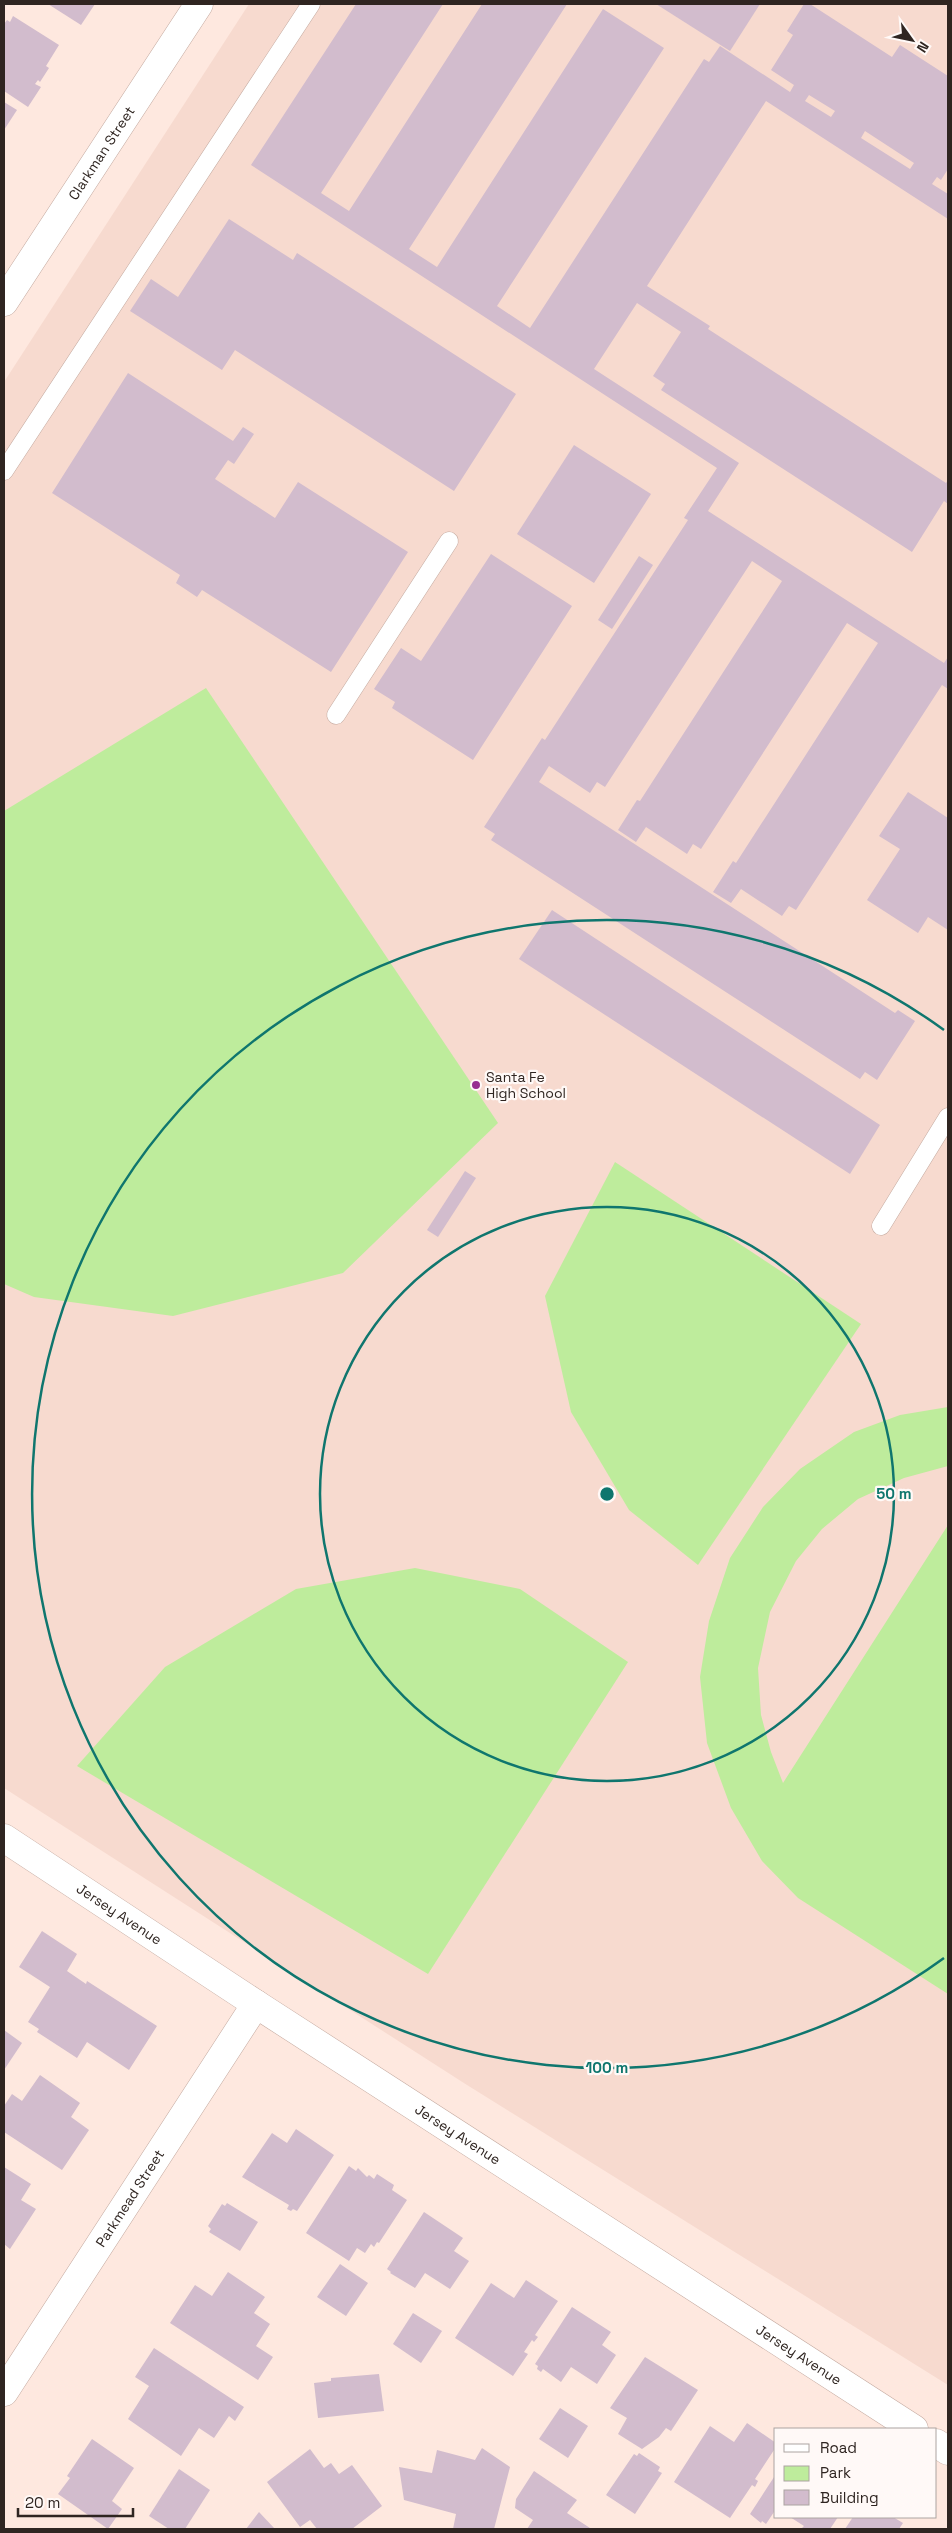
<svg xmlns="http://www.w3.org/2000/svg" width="952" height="2533" font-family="'Space Grotesk',sans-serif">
	<rect width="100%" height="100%" fill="#fee8df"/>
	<polygon fill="#f7dacf" points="249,4 948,4 948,2385 467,2085 4,1788 4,382"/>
	<g fill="#beec9c">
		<polygon points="206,688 498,1123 343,1273 173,1316 34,1297 4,1284 4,811"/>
		<polygon points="615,1162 861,1324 698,1565 629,1510 571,1412 545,1296"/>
		<polygon points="948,1407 948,1466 904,1478 858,1499 822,1529 796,1561 770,1612 758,1668 761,1715 771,1752 783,1783 948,1525 948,1994 798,1898 762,1861 731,1808 707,1743 700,1677 709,1621 730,1558 763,1507 800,1469 854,1432 900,1415"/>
		<polygon points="415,1568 520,1589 628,1662 428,1974 77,1766 165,1667 296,1589"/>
	</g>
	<g fill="#d2bccd" fill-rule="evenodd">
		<polygon points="48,4 95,4 81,25"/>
		<path d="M356 4H443L321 193 349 211 482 4H567L409 249 437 267 603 9 664 48 497 306 530 328 704 59 709 62 720 46 790 92 794 85 771 70 793 35 787 31 804 4H810L892 57 900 45 948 76V169L941 180 937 177 932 184 948 194V219L766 101 647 286 710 326 708 329 946 483 948 480V504L944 501 912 552 661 390 665 384 653 376 681 332 637 303 594 369 739 463 708 511 944 663 948 657V689L942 685 796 910 789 906 782 916 741 889 731 903 713 892 733 861 736 863 878 643 847 623 701 849 693 844 687 854 646 827 636 842 618 830 637 800 640 801 782 581 752 561 605 787 597 782 590 793 549 766 539 782 895 1013 898 1010 915 1021 877 1080 865 1072 860 1079 491 840 495 834 484 827 542 738 545 740 688 520 684 518 717 468 251 165ZM809 95 835 111 831 117 805 101ZM865 131 914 163 910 169 861 138Z"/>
		<polygon points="656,4 760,4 730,51"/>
		<polygon points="13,16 59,45 46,66 49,68 40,82 38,80 35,84 41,87 28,107 4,91 4,24 7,20 10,22"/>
		<polygon points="4,102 17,110 4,130"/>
		<polygon points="229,219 293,260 297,253 516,394 454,491 235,350 222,370 130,311 151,279 178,297"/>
		<polygon points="128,373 233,441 243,427 254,434 234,464 228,460 215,479 275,518 298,482 408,552 331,672 202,590 197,597 176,583 180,575 52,493"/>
		<polygon points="574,445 651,494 594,583 517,534"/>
		<polygon points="491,554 572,606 473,760 392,708 395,702 374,689 401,648 421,661"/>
		<polygon points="639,556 653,565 612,629 598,620"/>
		<polygon points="908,792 948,818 948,930 928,917 918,933 867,900 900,849 879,836"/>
		<polygon points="552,910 880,1125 850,1174 519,959"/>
		<polygon points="465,1171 476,1178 438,1237 427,1230"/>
		<polygon points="42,1931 77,1954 67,1971 86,1984 87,1981 157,2026 129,2070 87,2042 77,2058 37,2032 39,2029 28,2022 50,1987 19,1967"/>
		<polygon points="4,2030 22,2043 4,2070"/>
		<polygon points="40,2075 80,2103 71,2117 89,2130 62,2170 4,2132 4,2106 12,2094 22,2101"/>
		<polygon points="296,2129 334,2155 297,2211 293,2209 291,2211 287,2209 289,2205 242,2177 272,2133 287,2143"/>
		<polygon points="349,2166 356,2171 358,2168 367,2177 369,2175 374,2179 377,2174 394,2185 392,2190 407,2200 379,2243 377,2242 374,2247 371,2244 365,2253 357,2248 349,2261 306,2233"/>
		<polygon points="4,2167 31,2184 21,2200 36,2209 10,2249 4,2244"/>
		<polygon points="227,2203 258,2222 240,2251 209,2232 211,2229 208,2226 222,2204 225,2206"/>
		<polygon points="424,2212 463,2238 454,2251 469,2261 450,2289 425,2273 415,2288 390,2273 391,2272 387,2269"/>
		<polygon points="340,2264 368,2283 346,2316 317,2297"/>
		<polygon points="228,2272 265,2297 254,2313 270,2324 256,2346 273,2357 258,2380 170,2323 195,2285 212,2296"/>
		<polygon points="526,2280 558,2301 535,2335 538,2337 534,2342 532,2340 524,2352 528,2354 513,2376 455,2338 491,2283 514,2298"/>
		<polygon points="572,2307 611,2332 602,2345 616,2355 597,2384 571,2367 561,2382 543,2369 541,2372 537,2369 538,2366 535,2364"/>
		<polygon points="413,2313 442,2331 421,2363 393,2344"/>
		<polygon points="154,2348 244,2407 235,2421 229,2416 214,2438 199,2428 181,2456 128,2419 149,2386 135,2377"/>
		<polygon points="645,2357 698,2390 671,2431 666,2428 659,2437 642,2449 618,2434 627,2418 610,2408"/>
		<polygon points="379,2374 384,2411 318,2418 314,2383 331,2381 331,2378"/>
		<polygon points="560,2408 588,2426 568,2458 539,2439"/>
		<polygon points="747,2423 776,2443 776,2447 755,2479 758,2481 755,2487 752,2485 730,2518 674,2482 710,2426 734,2442"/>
		<polygon points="92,2439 134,2468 112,2501 122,2509 108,2529 58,2494 70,2478 67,2476"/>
		<polygon points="482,2448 510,2467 494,2529 453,2529 456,2514 404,2500 399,2467 432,2473 437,2450 475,2460"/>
		<polygon points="310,2449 324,2468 331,2463 339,2474 352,2465 382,2506 352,2529 317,2529 310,2520 300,2527 267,2482"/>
		<polygon points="639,2453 660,2467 658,2471 662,2473 635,2514 606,2495 634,2454 637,2456"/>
		<polygon points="179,2469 210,2490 185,2529 169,2529 149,2516"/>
		<polygon points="534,2471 577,2500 567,2513 590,2528 589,2529 527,2529 533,2520 515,2508 516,2499"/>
		<polygon points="776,2474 776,2509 766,2524 762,2521 761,2523 750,2514"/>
		<polygon points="259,2512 275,2529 246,2529"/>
		<polygon points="790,2517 838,2517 830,2529 801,2529 804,2526"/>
		<polygon points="853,2517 893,2517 903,2523 899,2529 845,2529"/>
	</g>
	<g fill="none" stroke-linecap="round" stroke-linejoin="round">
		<g stroke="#c4aaa0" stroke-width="19">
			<g id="service">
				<polyline points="4,471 311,4"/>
				<polyline points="336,715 449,541"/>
				<polyline points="881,1226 948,1117"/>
			</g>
		</g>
		<g stroke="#c4aaa0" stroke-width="29">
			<g id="minor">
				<path id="s1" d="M4 302 199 4"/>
				<path id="s2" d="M4 1838 256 2004 914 2429"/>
				<path id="s3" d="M4 2392 256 2004"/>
				<polyline points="936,2443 948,2451"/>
			</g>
		</g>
		<use href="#service" stroke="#fff" stroke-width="18"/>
		<use href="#minor" stroke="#fff" stroke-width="28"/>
	</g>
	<g fill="none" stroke="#0f766e" stroke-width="2.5">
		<circle cx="607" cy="1494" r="287"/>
		<path d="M944 1958A574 574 0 1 1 944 1030"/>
	</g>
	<circle fill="#972e90" stroke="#fff9f7" stroke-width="2" cx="476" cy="1085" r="5"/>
	<g text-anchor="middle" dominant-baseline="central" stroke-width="4.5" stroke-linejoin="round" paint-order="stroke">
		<g font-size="14" fill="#2f2521" stroke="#fff9f7">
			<text stroke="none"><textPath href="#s1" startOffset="178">Clarkman Street</textPath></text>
			<text stroke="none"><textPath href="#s2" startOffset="138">Jersey Avenue</textPath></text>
			<text stroke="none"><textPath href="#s2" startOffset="542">Jersey Avenue</textPath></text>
			<text stroke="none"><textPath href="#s3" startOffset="231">Parkmead Street</textPath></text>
			<text stroke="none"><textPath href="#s2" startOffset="948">Jersey Avenue</textPath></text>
		</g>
		<g font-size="14" fill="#2f2521" stroke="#fff9f7" text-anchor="start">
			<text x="486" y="1077">Santa Fe<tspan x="486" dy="16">High School</tspan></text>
		</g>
	</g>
	<circle cx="607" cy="1494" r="8" fill="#0f766e" stroke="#fff9f7" stroke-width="2.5"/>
	<g font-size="15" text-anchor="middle" font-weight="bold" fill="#0f766e" stroke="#fff9f7" stroke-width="4.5" stroke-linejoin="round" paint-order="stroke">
		<text x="894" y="1499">50 m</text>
		<text x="607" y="2073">100 m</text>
	</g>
	<rect width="952" height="2533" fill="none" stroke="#2f2521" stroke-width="10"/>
	<rect x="774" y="2428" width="162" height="90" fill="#fff9f7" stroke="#aca4a1"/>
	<rect x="784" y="2444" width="25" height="8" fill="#ffffff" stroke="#aca4a1"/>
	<text x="820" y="2453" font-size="15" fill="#2f2521">Road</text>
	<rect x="784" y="2466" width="25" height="15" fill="#beec9c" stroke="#aca4a1"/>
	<text x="820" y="2478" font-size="15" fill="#2f2521">Park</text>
	<rect x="784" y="2490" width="25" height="15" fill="#d2bccd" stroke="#aca4a1"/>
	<text x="820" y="2503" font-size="15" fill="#2f2521">Building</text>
	<g transform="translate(912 40) rotate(123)" stroke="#fff9f7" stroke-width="4" paint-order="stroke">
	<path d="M0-4L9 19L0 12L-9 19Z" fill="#2f2521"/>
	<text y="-8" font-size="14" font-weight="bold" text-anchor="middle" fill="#2f2521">N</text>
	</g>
	<path d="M18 2508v8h115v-8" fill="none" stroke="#2f2521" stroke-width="2.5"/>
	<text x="25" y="2508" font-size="15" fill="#2f2521" stroke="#fff9f7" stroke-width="4" paint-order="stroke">20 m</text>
</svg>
